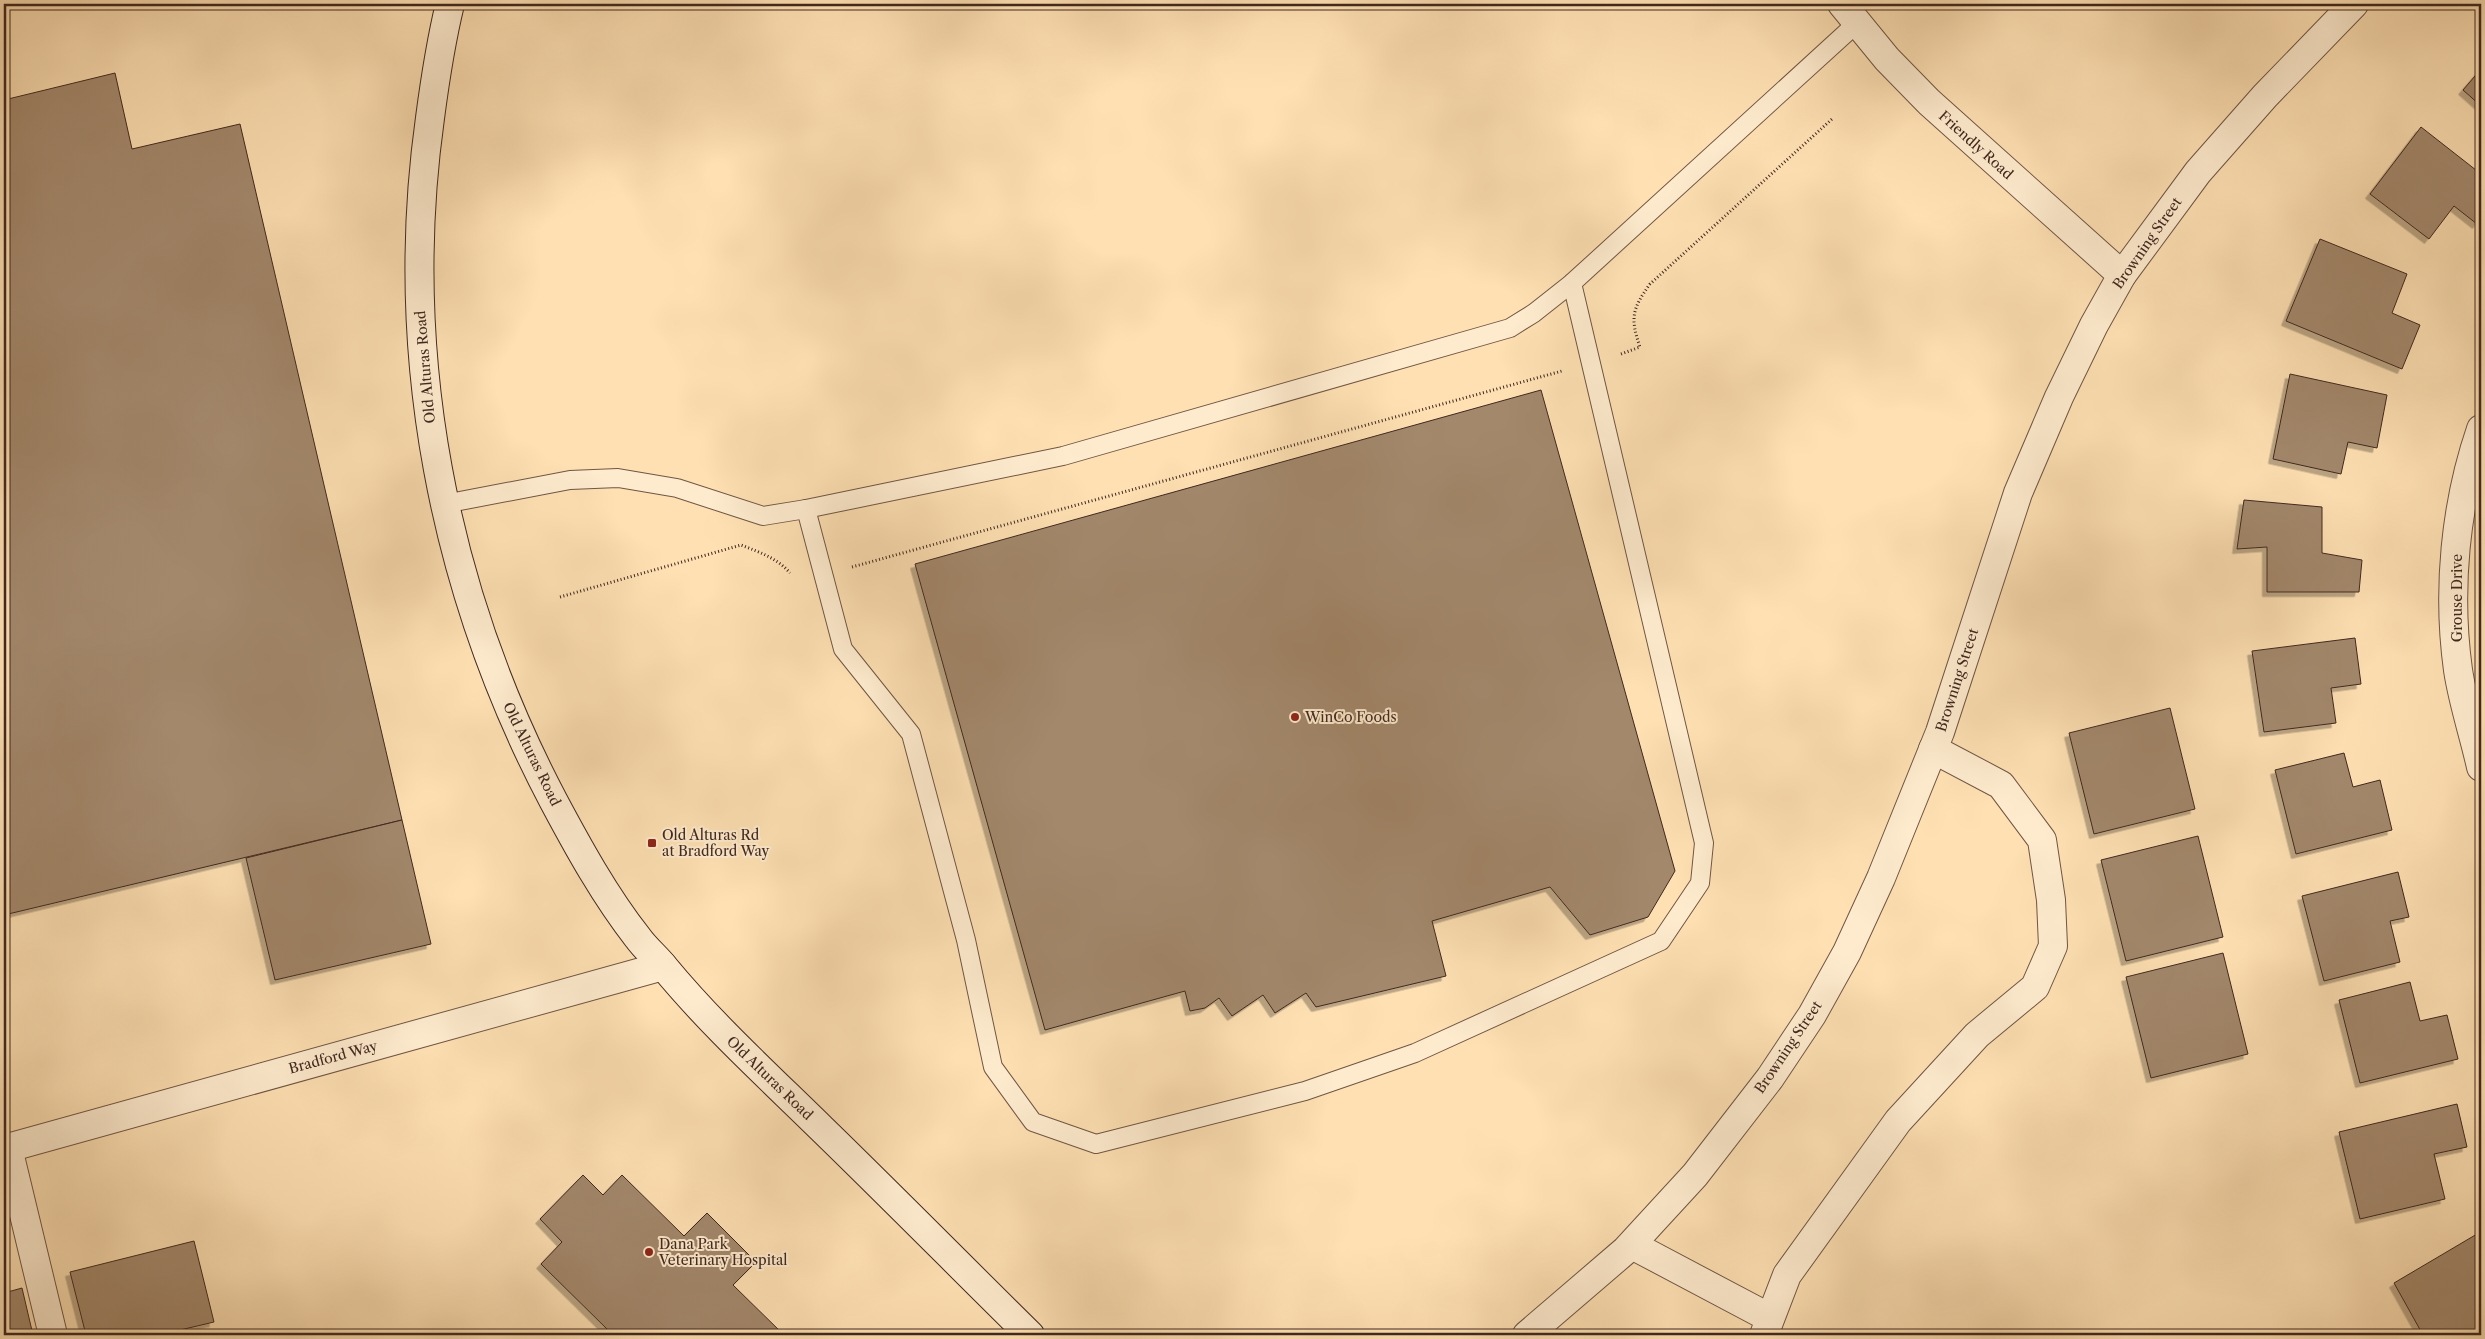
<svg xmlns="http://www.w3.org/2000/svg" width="2485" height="1339" font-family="'Libre Caslon Text',serif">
	<defs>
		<filter id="shadow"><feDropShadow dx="-4.5" dy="4.5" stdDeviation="0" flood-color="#0004"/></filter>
	</defs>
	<rect width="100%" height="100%" fill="#fee0b3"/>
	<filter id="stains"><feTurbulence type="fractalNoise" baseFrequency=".004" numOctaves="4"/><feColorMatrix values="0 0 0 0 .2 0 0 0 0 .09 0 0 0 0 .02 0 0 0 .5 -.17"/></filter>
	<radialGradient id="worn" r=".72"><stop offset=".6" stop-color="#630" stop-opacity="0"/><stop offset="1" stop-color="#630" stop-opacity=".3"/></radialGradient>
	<g fill="#a3886c" stroke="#40281f" filter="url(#shadow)">
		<polygon points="2481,69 2481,106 2463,90"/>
		<polygon points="115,73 132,149 240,124 402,820 4,915 4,100"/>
		<polygon points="2421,127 2481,174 2481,218 2477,224 2454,206 2429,239 2370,194"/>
		<polygon points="2320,239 2407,274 2392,313 2420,325 2402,369 2286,321"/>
		<polygon points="2290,374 2387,395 2377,448 2348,442 2341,474 2273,459"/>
		<polygon points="1541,390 1675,871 1648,917 1590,935 1550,887 1432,921 1446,976 1316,1007 1306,993 1275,1013 1263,995 1232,1016 1219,998 1205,1008 1190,1011 1185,991 1045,1030 915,564"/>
		<polygon points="2244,500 2322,507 2322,553 2362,560 2359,592 2267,592 2267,547 2237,549"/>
		<polygon points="2355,638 2361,684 2331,688 2336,723 2264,732 2252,651"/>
		<polygon points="2170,708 2195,809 2094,834 2069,733"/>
		<polygon points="2344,753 2353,787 2380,780 2392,830 2296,854 2275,770"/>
		<polygon points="402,820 431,944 275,980 246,858"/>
		<polygon points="2198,836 2223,937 2126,961 2101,860"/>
		<polygon points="2398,872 2409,917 2390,921 2400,962 2324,981 2302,896"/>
		<polygon points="2223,953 2248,1054 2151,1078 2126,977"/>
		<polygon points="2410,982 2420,1021 2447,1015 2458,1059 2360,1083 2339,1000"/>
		<polygon points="2457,1104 2467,1147 2434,1154 2445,1199 2360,1219 2339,1132"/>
		<polygon points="583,1175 603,1195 622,1175 684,1236 707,1213 756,1262 733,1285 784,1335 613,1335 541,1264 562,1242 540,1219"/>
		<polygon points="2477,1234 2481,1241 2481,1335 2423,1335 2394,1283"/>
		<polygon points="194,1241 214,1322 159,1335 86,1335 70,1272"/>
		<polygon points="22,1288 33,1335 4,1335 4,1293"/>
	</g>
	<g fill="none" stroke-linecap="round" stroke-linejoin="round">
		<g stroke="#705644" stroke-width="20">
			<g id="service">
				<polyline points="444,504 570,480 618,478 677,488 763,516 806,509 1063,456 1510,328 1534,313 1572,283 1857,23"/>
				<polyline points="806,509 843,649 911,734 966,940 993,1067 1033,1122 1096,1144 1305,1091 1415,1053 1661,941 1700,883 1704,843 1572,283"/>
			</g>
		</g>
		<g stroke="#705644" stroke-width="30">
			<g id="minor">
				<path d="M2481 429C2455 505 2447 590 2458 670 2463 703 2474 735 2481 767"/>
				<polyline points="8,1148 53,1335"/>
				<polyline points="4,1149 663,966"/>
				<polyline points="1632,1245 1770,1318"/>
				<polyline points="1764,1335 1787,1275 1898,1121 1977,1035 2035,987 2053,946 2051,900 2042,840 2001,785 1933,749"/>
			</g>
		</g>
		<g stroke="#705644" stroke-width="30">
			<g id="tertiary">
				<polyline points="1842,4 1887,59 1929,102 2122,275"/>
				<polyline points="1527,1335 1626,1250 1695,1175 1770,1078 1812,1015 1847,952 1881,878 1940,732 2018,493 2059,397 2094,325 2122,275 2198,172 2265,96 2354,4"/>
			</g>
		</g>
		<g stroke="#40281f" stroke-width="30">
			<path id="secondary" d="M450 4C441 41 435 80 430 118 397 353 443 591 553 800 578 847 605 896 638 938 646 949 656 957 664 967 712 1025 767 1075 821 1128 891 1196 960 1266 1030 1335"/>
		</g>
		<g stroke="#40281f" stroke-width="3" stroke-dasharray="1 2.5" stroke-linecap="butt">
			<path d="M1621 354 1640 347C1630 318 1632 309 1650 284L1832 119"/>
			<polyline points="852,567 1562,371"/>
			<path d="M560 597 741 545C759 552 777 558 790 573"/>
		</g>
		<use href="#service" stroke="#feebce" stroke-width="18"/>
		<use href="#minor" stroke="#feebce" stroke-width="28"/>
		<use href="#tertiary" stroke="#feebce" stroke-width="28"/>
		<use href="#secondary" stroke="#feebce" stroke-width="28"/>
	</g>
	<g fill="#8f2418" stroke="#feebce" stroke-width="2">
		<circle cx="1295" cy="717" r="5"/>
		<rect x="647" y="838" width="10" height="10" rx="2.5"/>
		<circle cx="649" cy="1252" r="5"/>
	</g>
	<g text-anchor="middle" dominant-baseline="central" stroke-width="4" stroke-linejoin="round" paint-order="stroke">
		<g font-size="14" fill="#40281f" stroke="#feebce">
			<text transform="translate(1976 145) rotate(42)">Friendly Road</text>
			<text transform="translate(2147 243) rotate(-55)">Browning Street</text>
			<text transform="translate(425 367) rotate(-95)">Old Alturas Road</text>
			<text transform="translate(2457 598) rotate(-90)">Grouse Drive</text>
			<text transform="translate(1957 680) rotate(-72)">Browning Street</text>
			<text transform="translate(532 754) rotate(64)">Old Alturas Road</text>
			<text transform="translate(1788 1047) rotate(-56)">Browning Street</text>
			<text transform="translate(333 1057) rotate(-15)">Bradford Way</text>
			<text transform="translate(770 1078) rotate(44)">Old Alturas Road</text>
		</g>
		<g font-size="14" fill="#40281f" stroke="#feebce" text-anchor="start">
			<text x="1305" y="717">WinCo Foods</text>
			<text x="662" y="835">Old Alturas Rd<tspan x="662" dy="16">at Bradford Way</tspan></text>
			<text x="659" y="1244">Dana Park<tspan x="659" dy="16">Veterinary Hospital</tspan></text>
		</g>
	</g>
	<rect width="2485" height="1339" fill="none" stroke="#fee0b3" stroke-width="20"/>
	<rect x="5" y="5" width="2475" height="1329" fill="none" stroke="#40281f" stroke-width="2.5"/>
	<rect x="10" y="10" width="2465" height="1319" fill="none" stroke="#40281f"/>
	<rect width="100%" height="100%" filter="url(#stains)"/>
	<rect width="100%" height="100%" fill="url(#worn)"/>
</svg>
